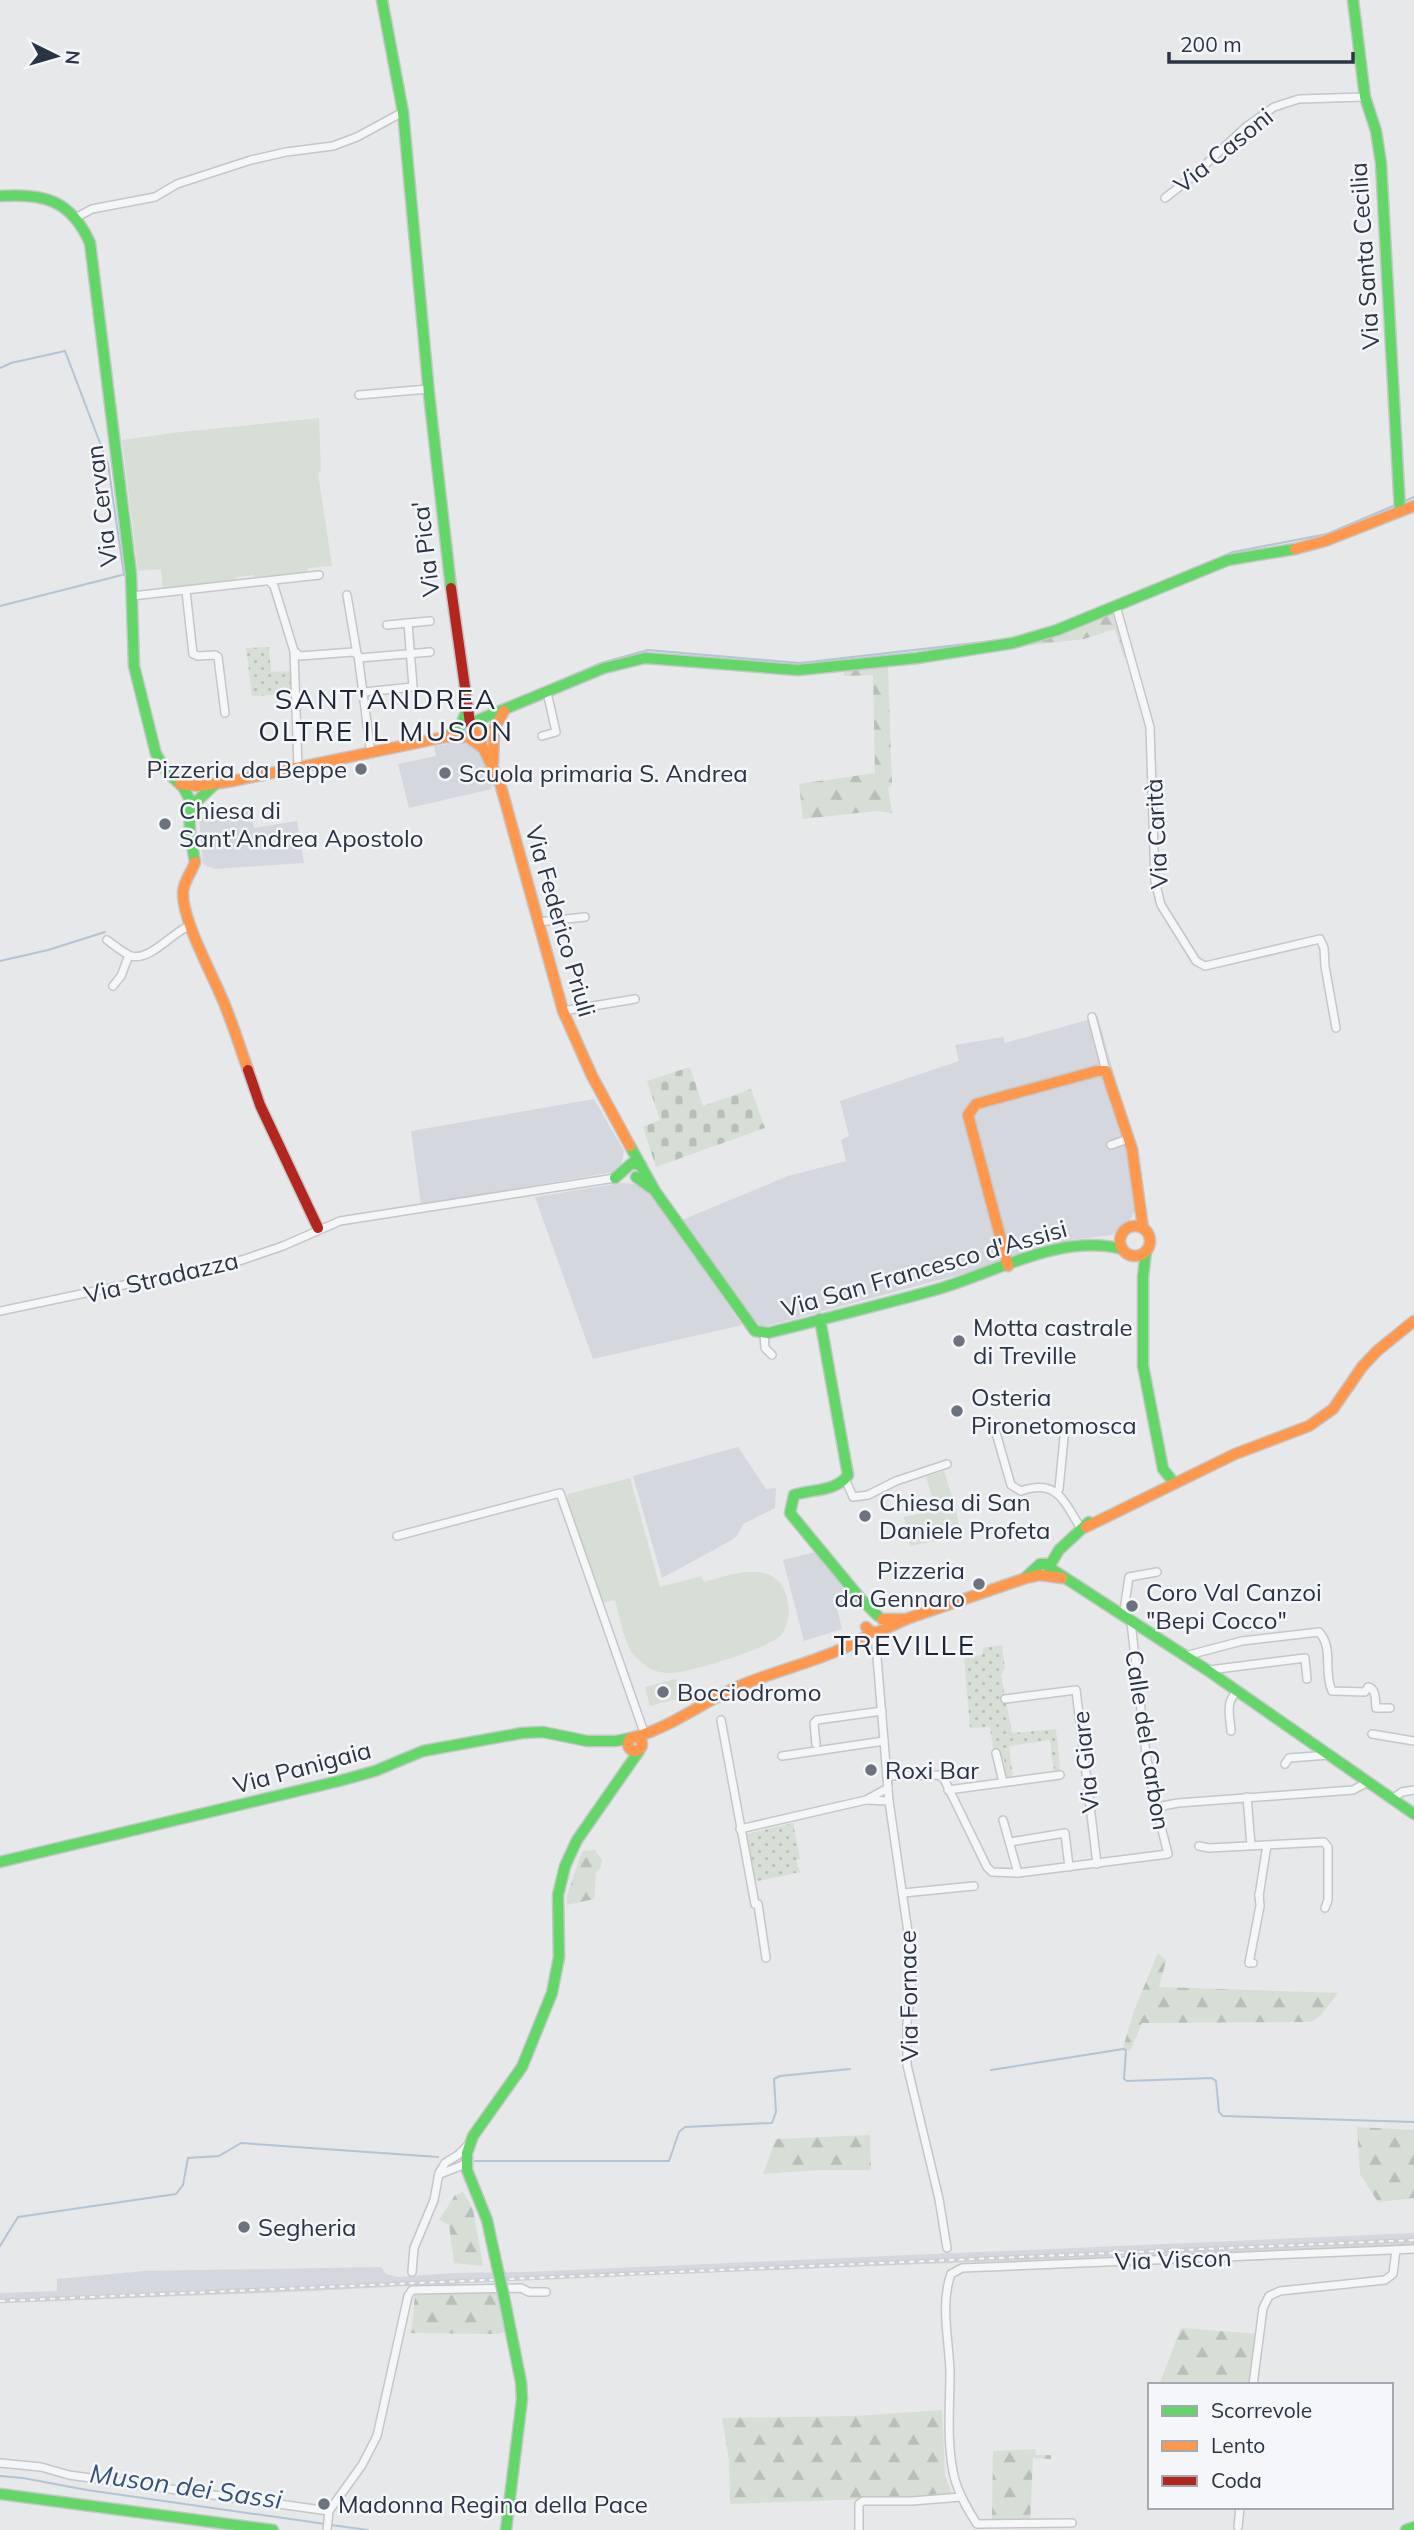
<svg xmlns="http://www.w3.org/2000/svg" width="1414" height="2530" font-family="Mulish,sans-serif">
	<defs>
		<pattern id="forest-firs" width="22" height="20" patternUnits="userSpaceOnUse" patternTransform="scale(1.75)"><rect width="22" height="20" fill="#d6ded6"/><path d="M5 1l3.5 6h-7zM16 11l3.5 6h-7z" fill="#b8bfb9"/></pattern>
		<pattern id="cemetery-stones" width="16" height="16" patternUnits="userSpaceOnUse" patternTransform="scale(1.75)"><rect width="16" height="16" fill="#d6ded6"/><path d="M2 7V4a2 2 0 0 1 4 0v3zM10 15v-3a2 2 0 0 1 4 0v3z" fill="#b8bfb9"/></pattern>
		<pattern id="park-dots" width="8" height="8" patternUnits="userSpaceOnUse" patternTransform="scale(1.75)"><rect width="8" height="8" fill="#d6ded6"/><path d="M2 2h.1M6 6h.1" fill="none" stroke="#b8bfb9" stroke-width="1.8" stroke-linecap="round"/></pattern>
	</defs>
	<rect width="100%" height="100%" fill="#e6e8ea"/>
	<g fill="#d4d7dd">
		<polygon points="463,742 476,747 496,785 491,787 492,789 409,808 398,764 436,756 434,746"/>
		<polygon points="250,809 254,828 297,821 304,863 214,869 203,864 199,818"/>
		<polygon points="1098,1017 1141,1171 1143,1212 1134,1212 1131,1219 1112,1235 1071,1240 1027,1253 999,1256 998,1261 992,1266 763,1327 749,1317 682,1220 788,1176 846,1161 841,1140 849,1136 840,1101 959,1061 955,1045 1003,1037 1005,1043"/>
		<polygon points="594,1099 624,1151 621,1165 614,1172 421,1205 411,1131"/>
		<polygon points="621,1183 635,1184 652,1196 742,1325 593,1359 535,1197"/>
		<polygon points="738,1447 766,1489 776,1488 775,1508 743,1524 737,1536 730,1541 662,1578 633,1476"/>
		<polygon points="816,1552 853,1601 836,1605 842,1629 804,1641 783,1560"/>
		<polygon points="1414,2233 1414,2245 1376,2247 556,2278 313,2291 0,2303 0,2293 57,2291 57,2279 145,2271 381,2267 386,2274 398,2277 452,2273 525,2272"/>
	</g>
	<g fill="#d6ded6">
		<polygon points="319,418 321,471 318,473 332,566 309,568 305,573 256,580 253,575 237,577 235,582 163,590 161,569 138,571 122,440 181,432"/>
		<polygon points="944,1471 953,1500 935,1506 926,1477"/>
		<path d="M630 1478 660 1587 701 1576 704 1582C734 1574 780 1556 788 1603 790 1613 788 1625 782 1634 771 1648 684 1675 666 1673 653 1672 643 1665 634 1655 625 1646 619 1614 615 1600L601 1603 567 1509 568 1494Z"/>
		<polygon points="955,1506 961,1536 910,1546 904,1517"/>
		<polygon points="676,1679 681,1698 650,1706 645,1687"/>
	</g>
	<g fill="url(#forest-firs)">
		<polygon points="1112,611 1117,617 1129,657 1124,658 1115,629 1084,639 1000,649 1048,638"/>
		<polygon points="888,666 892,784 888,788 892,813 876,811 803,819 799,784 875,773 873,675 844,676 843,672"/>
		<polygon points="595,1850 602,1860 601,1867 596,1872 594,1899 567,1905 567,1896 582,1851"/>
		<polygon points="1158,1953 1166,1961 1159,1987 1338,1993 1320,2016 1310,2022 1142,2023 1130,2051 1123,2048 1134,2011"/>
		<polygon points="1357,2127 1414,2130 1414,2198 1378,2202 1360,2174"/>
		<polygon points="870,2135 871,2170 819,2170 763,2174 776,2139"/>
		<polygon points="463,2192 473,2209 483,2266 454,2263 449,2225 439,2220 455,2195"/>
		<polygon points="497,2291 505,2332 498,2334 411,2333 415,2295"/>
		<polygon points="1181,2328 1258,2334 1251,2385 1159,2385"/>
		<polygon points="942,2410 945,2475 952,2496 730,2504 729,2460 722,2418 856,2416"/>
		<polygon points="1035,2449 1036,2455 1051,2455 1051,2459 1033,2458 1030,2522 992,2523 993,2451"/>
	</g>
	<polygon fill="url(#cemetery-stones)" points="690,1067 703,1106 751,1089 765,1128 656,1167 643,1127 660,1120 647,1081"/>
	<g fill="url(#park-dots)">
		<polygon points="269,647 271,672 291,671 292,694 252,696 246,648"/>
		<polygon points="1002,1645 1005,1669 1001,1675 1012,1733 1056,1729 1060,1770 1054,1771 1050,1740 1009,1746 1013,1777 1006,1778 1004,1759 999,1759 994,1754 990,1727 970,1728 964,1657 982,1655 983,1648"/>
		<polygon points="793,1823 800,1859 796,1860 800,1872 758,1881 754,1878 746,1834"/>
	</g>
	<g fill="none" stroke-linecap="round" stroke-linejoin="round">
		<g stroke="#b4c4d5" stroke-width="2">
			<polyline points="0,368 11,363 65,351 108,464 124,575"/>
			<polyline points="1405,501 1414,497"/>
			<polyline points="449,532 456,585"/>
			<polyline points="1166,580 1233,552 1327,534 1393,506"/>
			<polyline points="0,606 122,575"/>
			<polyline points="503,705 601,663 648,650 800,663 1010,639"/>
			<polyline points="0,961 48,950 105,932"/>
			<polyline points="991,2070 1123,2049 1126,2050 1124,2079 1127,2081 1212,2078 1216,2081 1219,2112 1223,2116 1414,2122"/>
			<polyline points="475,2161 669,2161 679,2132 685,2127 772,2123 776,2112 774,2079 780,2076 850,2069"/>
			<polyline points="0,2246 18,2217 176,2194 183,2185 188,2158 219,2156 241,2143 438,2157"/>
			<polyline points="0,2476 23,2478 87,2490 325,2524"/>
			<polyline points="331,2525 368,2530"/>
		</g>
		<g stroke="#c4c6c8" stroke-width="10">
			<g id="street">
				<polyline points="1165,198 1193,176 1247,126 1274,107 1299,99 1365,97"/>
				<polyline points="77,217 92,209 155,197 177,184 251,160 286,152 333,146 357,137 403,112"/>
				<polyline points="359,395 428,389"/>
				<polyline points="270,582 274,586 294,651 298,767"/>
				<polyline points="186,591 193,654 198,656 215,655 218,657 225,713"/>
				<polyline points="347,595 357,654"/>
				<polyline points="132,596 319,575"/>
				<polyline points="1116,606 1150,727 1155,881 1161,905 1196,961 1205,966 1320,939 1324,948 1325,966 1336,1028"/>
				<polyline points="387,625 430,621"/>
				<polyline points="294,651 300,656 353,652 358,655 371,754"/>
				<polyline points="359,658 430,652"/>
				<polyline points="364,692 413,687 408,623"/>
				<polyline points="542,736 556,732 547,692"/>
				<polyline points="538,922 585,917"/>
				<path d="M107 940C114 945 123 953 131 956 151 961 172 932 191 925"/>
				<polyline points="113,986 121,976 129,955"/>
				<polyline points="563,1011 635,999"/>
				<polyline points="1092,1017 1106,1071"/>
				<polyline points="1111,1145 1128,1139"/>
				<polyline points="0,1311 242,1260 283,1246 340,1221 615,1178"/>
				<polyline points="764,1334 765,1348 772,1355"/>
				<path d="M996 1433 1011 1485 1021 1491C1059 1478 1064 1503 1082 1530"/>
				<polyline points="846,1481 853,1497 868,1495 896,1481 947,1464"/>
				<polyline points="1057,1492 1059,1489 1065,1427"/>
				<polyline points="397,1536 560,1493 645,1735"/>
				<polyline points="1123,1617 1129,1577 1157,1572"/>
				<polyline points="875,1633 889,1801 913,1967 907,2023 907,2065 939,2199 947,2248"/>
				<path d="M1185 1656 1242 1641 1319 1632C1334 1648 1323 1672 1332 1691L1365 1692 1368 1687C1377 1689 1375 1701 1376 1708H1390"/>
				<polyline points="1209,1670 1305,1658 1307,1679"/>
				<polyline points="1005,1699 1076,1690 1097,1864"/>
				<polyline points="721,1720 755,1904 758,1904 766,1958"/>
				<path d="M1231 1731C1230 1717 1225 1701 1237 1692"/>
				<polyline points="1372,1734 1414,1741"/>
				<polyline points="816,1744 814,1723 817,1720 882,1711"/>
				<polyline points="996,1753 1003,1782"/>
				<polyline points="782,1756 884,1741"/>
				<polyline points="1285,1764 1289,1758 1329,1755"/>
				<polyline points="887,1776 939,1775 944,1779 987,1867 992,1872 1018,1873 1168,1854 1154,1798 1146,1754 1131,1622"/>
				<polyline points="948,1790 1060,1775"/>
				<polyline points="1247,1797 1251,1845"/>
				<polyline points="1392,1799 1402,1792 1414,1790"/>
				<polyline points="867,1800 889,1801"/>
				<polyline points="1157,1807 1178,1803 1353,1790 1368,1782"/>
				<polyline points="1003,1820 1018,1873"/>
				<polyline points="740,1829 866,1800 888,1788"/>
				<polyline points="1010,1842 1065,1833 1069,1867"/>
				<polyline points="1199,1846 1209,1848 1324,1842 1328,1847 1328,1900 1325,1908"/>
				<polyline points="903,1893 974,1886"/>
				<polyline points="1259,1896 1267,1845"/>
				<polyline points="1253,1963 1249,1963 1260,1906 1259,1894"/>
				<polyline points="440,2174 463,2165 467,2160"/>
				<polyline points="412,2272 414,2248 434,2200 439,2173 445,2163 458,2155 469,2144"/>
				<polyline points="1253,2385 1263,2308 1269,2296 1280,2291 1385,2280 1393,2274 1396,2250"/>
				<polyline points="0,2463 41,2467 69,2475 329,2511"/>
				<path d="M1072 2523 977 2524C968 2510 960 2497 955 2480 946 2446 950 2407 950 2371 949 2340 940 2304 951 2274L962 2268 1414 2249"/>
				<polyline points="1238,2527 1240,2507"/>
				<polyline points="327,2530 329,2511 362,2465 377,2436 408,2296 412,2290 521,2288 529,2292 546,2292"/>
				<polyline points="859,2530 859,2504 863,2501 912,2501 961,2497"/>
			</g>
		</g>
		<g stroke="#c4c6c8" stroke-width="13">
			<g id="fast">
				<polyline points="382,0 403,112 429,394 451,588"/>
				<polyline points="1353,0 1365,97 1376,131 1381,163 1400,511"/>
				<path d="M0 196C44 193 71 200 90 243L131 574 134 666 156 754 167 772 183 787 189 798 190 835 195 862"/>
				<polyline points="471,723 604,668 645,658 798,670 917,658 1013,643 1057,630 1228,560 1295,549"/>
				<polyline points="446,737 460,727 466,712"/>
				<polyline points="192,814 198,800 214,785"/>
				<path d="M630 1146 655 1191 755 1331 768 1333C824 1319 880 1305 935 1290 995 1273 1059 1233 1122 1249"/>
				<polyline points="636,1177 651,1188"/>
				<polyline points="615,1178 632,1163 641,1165"/>
				<polyline points="1146,1251 1143,1277 1143,1366 1163,1469 1171,1479"/>
				<path d="M820 1319 848 1475C836 1492 812 1489 794 1495L790 1513 860 1598 878 1616"/>
				<polyline points="1049,1567 1059,1550 1089,1522"/>
				<polyline points="1050,1568 1207,1670 1414,1814"/>
				<polyline points="1026,1577 1040,1564 1047,1564 1050,1570"/>
				<polyline points="0,1862 339,1781 375,1771 423,1751 522,1733 543,1732 587,1741 616,1741 631,1738"/>
				<polyline points="495,2257 487,2220 467,2170 467,2153 473,2136 522,2067 552,1993 559,1957 558,1895 565,1866 577,1840 639,1751"/>
				<polyline points="504,2297 521,2382 522,2399 506,2530"/>
				<polyline points="0,2494 273,2530"/>
				<polyline points="1406,2530 1414,2527"/>
			</g>
		</g>
		<g stroke="#c4c6c8" stroke-width="13">
			<g id="slow">
				<polyline points="1295,549 1325,541 1414,506"/>
				<polyline points="474,729 500,783 563,1011 592,1076 630,1146"/>
				<polyline points="493,763 494,729 504,711"/>
				<polyline points="180,784 198,786 233,781 445,737 468,737 483,748"/>
				<path d="M195 862C192 872 184 880 183 892 182 921 213 975 224 1003 233 1025 240 1047 248 1070"/>
				<circle cx="1135" cy="1241" r="15"/>
				<polyline points="1008,1266 968,1115 976,1104 1097,1071 1106,1071 1132,1149 1143,1228"/>
				<polyline points="1086,1527 1235,1454 1309,1426 1333,1409 1362,1367 1377,1351 1414,1321"/>
				<polyline points="882,1619 905,1619"/>
				<polyline points="866,1627 871,1632 878,1632 909,1618 1026,1578 1040,1575 1062,1578"/>
				<circle cx="635" cy="1744" r="7"/>
				<path d="M635 1737C674 1726 705 1700 742 1685 785 1667 834 1658 873 1632"/>
			</g>
		</g>
		<g stroke="#c4c6c8" stroke-width="13">
			<g id="jam">
				<polyline points="451,588 470,723"/>
				<polyline points="248,1070 260,1105 318,1228"/>
			</g>
		</g>
		<use href="#street" stroke="#f5f6f7" stroke-width="7"/>
		<use href="#fast" stroke="#63d668" stroke-width="10"/>
		<use href="#slow" stroke="#ff974d" stroke-width="10"/>
		<use href="#jam" stroke="#b3261e" stroke-width="10"/>
		<g stroke="#cecfd2" stroke-width="4.5">
			<polyline id="rail" points="0,2301 1414,2240"/>
		</g>
		<use href="#rail" stroke="#f4f6f9" stroke-width="2" stroke-dasharray="5" stroke-linecap="butt"/>
		<g stroke="#c4c6c8" stroke-width="13" stroke-linecap="butt">
			<polyline id="fast-bridge" points="495,2257 504,2297"/>
		</g>
		<use href="#fast-bridge" stroke="#63d668" stroke-width="10"/>
	</g>
	<g fill="#6c737f" stroke="#f4f6f9" stroke-width="2.5">
		<circle cx="361" cy="769" r="7"/>
		<circle cx="445" cy="773" r="7"/>
		<circle cx="165" cy="824" r="7"/>
		<circle cx="959" cy="1341" r="7"/>
		<circle cx="957" cy="1411" r="7"/>
		<circle cx="865" cy="1516" r="7"/>
		<circle cx="979" cy="1584" r="7"/>
		<circle cx="1132" cy="1606" r="7"/>
		<circle cx="663" cy="1692" r="7"/>
		<circle cx="871" cy="1770" r="7"/>
		<circle cx="244" cy="2227" r="7"/>
		<circle cx="324" cy="2504" r="7"/>
	</g>
	<g text-anchor="middle" dominant-baseline="central" stroke-width="5" stroke-linejoin="round" paint-order="stroke">
		<g font-size="24" fill="#2b3445" stroke="#f4f6f9">
			<text transform="translate(1223 150) rotate(-39)">Via Casoni</text>
			<text transform="translate(1364 256) rotate(-94)">Via Santa Cecilia</text>
			<text transform="translate(101 506) rotate(-97)">Via Cervan</text>
			<text transform="translate(425 549) rotate(-97)">Via Pica'</text>
			<text transform="translate(1156 834) rotate(-93)">Via Carità</text>
			<text transform="translate(561 921) rotate(74)">Via Federico Priuli</text>
			<text transform="translate(924 1268) rotate(-16)">Via San Francesco d'Assisi</text>
			<text transform="translate(161 1277) rotate(-13)">Via Stradazza</text>
			<text transform="translate(1148 1740) rotate(81)">Calle del Carbon</text>
			<text transform="translate(1085 1762) rotate(-96)">Via Giare</text>
			<text transform="translate(302 1767) rotate(-15)">Via Panigaia</text>
			<text transform="translate(908 1996) rotate(-91)">Via Fornace</text>
			<text transform="translate(1173 2259) rotate(-2)">Via Viscon</text>
		</g>
		<g font-size="24" fill="#2b3445" stroke="#f4f6f9" text-anchor="start">
			<text x="347" y="769" text-anchor="end">Pizzeria da Beppe</text>
			<text x="459" y="773">Scuola primaria S. Andrea</text>
			<text x="179" y="810">Chiesa di<tspan x="179" dy="28">Sant'Andrea Apostolo</tspan></text>
			<text x="973" y="1327">Motta castrale<tspan x="973" dy="28">di Treville</tspan></text>
			<text x="971" y="1397">Osteria<tspan x="971" dy="28">Pironetomosca</tspan></text>
			<text x="879" y="1502">Chiesa di San<tspan x="879" dy="28">Daniele Profeta</tspan></text>
			<text x="965" y="1570" text-anchor="end">Pizzeria<tspan x="965" dy="28">da Gennaro</tspan></text>
			<text x="1146" y="1592">Coro Val Canzoi<tspan x="1146" dy="28">"Bepi Cocco"</tspan></text>
			<text x="677" y="1692">Bocciodromo</text>
			<text x="885" y="1770">Roxi Bar</text>
			<text x="258" y="2227">Segheria</text>
			<text x="338" y="2504">Madonna Regina della Pace</text>
		</g>
		<g font-size="26" font-style="italic" fill="#34527a" stroke="#f4f6f9">
			<text transform="translate(186 2486) rotate(8)">Muson dei Sassi</text>
		</g>
		<g font-size="28" letter-spacing="2" fill="#1d2536" stroke="#f4f6f9">
			<text x="386" y="698">SANT'ANDREA<tspan x="386" dy="32">OLTRE IL MUSON</tspan></text>
			<text x="905" y="1644">TREVILLE</text>
		</g>
	</g>
	<rect x="1148" y="2383" width="245" height="126" fill="#f4f6f9" stroke="#a4a8b1" stroke-width="2"/>
	<rect x="1162" y="2406" width="35" height="10" fill="#63d668" stroke="#a4a8b1" stroke-width="2"/>
	<text x="1211" y="2418" font-size="21" fill="#2b3445">Scorrevole</text>
	<rect x="1162" y="2441" width="35" height="10" fill="#ff974d" stroke="#a4a8b1" stroke-width="2"/>
	<text x="1211" y="2453" font-size="21" fill="#2b3445">Lento</text>
	<rect x="1162" y="2476" width="35" height="10" fill="#b3261e" stroke="#a4a8b1" stroke-width="2"/>
	<text x="1211" y="2488" font-size="21" fill="#2b3445">Coda</text>
	<g transform="translate(56 56) rotate(95)" stroke="#f4f6f9" stroke-width="5" paint-order="stroke">
	<path d="M0-5L12 26L0 18L-12 26Z" fill="#2b3445"/>
	<text y="-10" font-size="19" font-weight="bold" text-anchor="middle" fill="#2b3445">N</text>
	</g>
	<path d="M1169 52v10h184v-10" fill="none" stroke="#2b3445" stroke-width="3.5"/>
	<text x="1180" y="52" font-size="21" fill="#2b3445" stroke="#f4f6f9" stroke-width="5" paint-order="stroke">200 m</text>
</svg>
